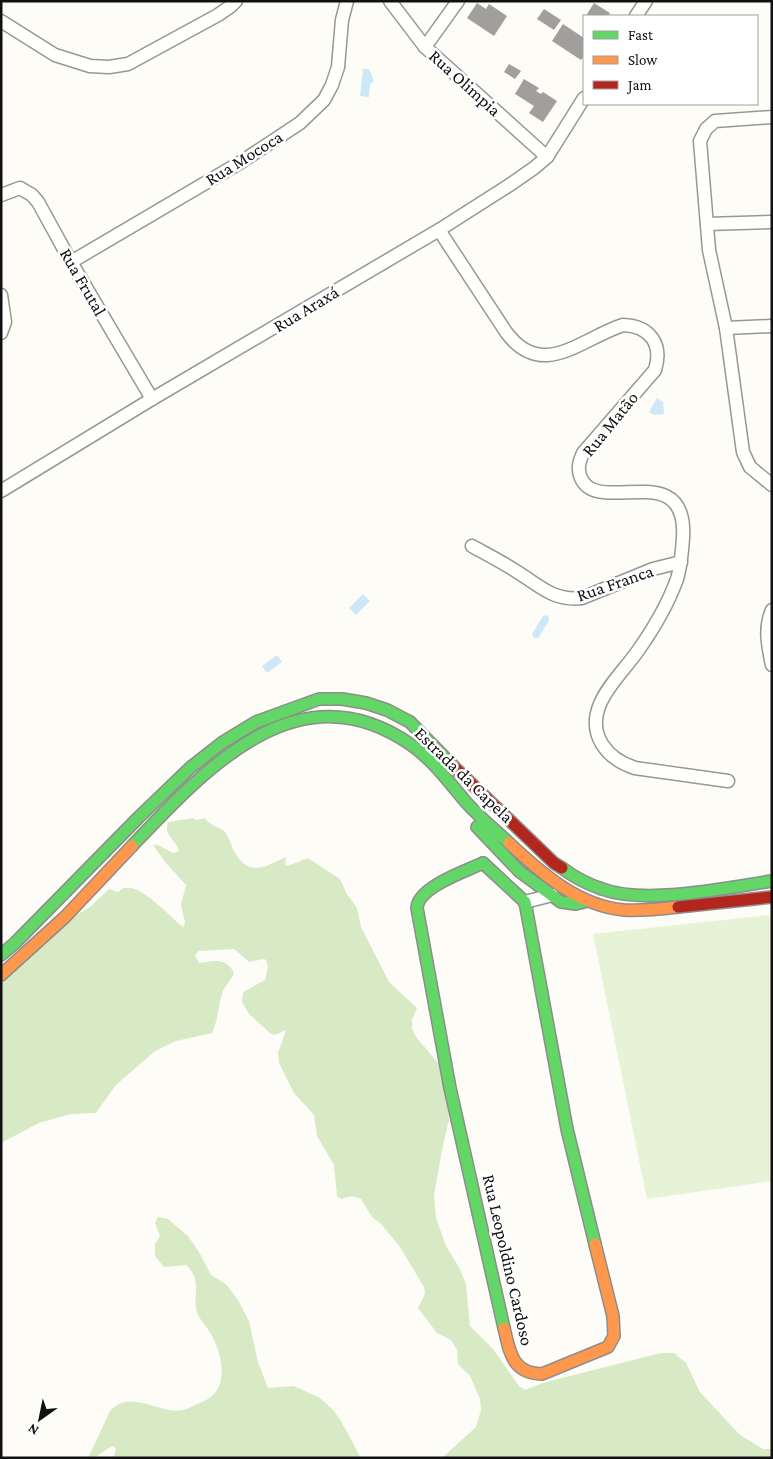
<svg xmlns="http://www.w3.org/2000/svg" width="773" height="1459" font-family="'Crimson Pro',serif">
	<rect width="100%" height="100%" fill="#fdfcf7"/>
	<polygon fill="#e7f3d7" points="769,915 772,927 772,1181 647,1199 593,934"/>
	<g fill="#d8eac5">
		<path d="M194 818 196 820 205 818C211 827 217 825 224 831 228 835 231 844 233 849 248 878 263 868 286 857L285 865 288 866 308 858 340 879 347 894 357 908 361 927 389 982 417 1008 412 1020V1028L416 1037 444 1070 449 1120 443 1145 434 1195 436 1218 446 1246 460 1269 466 1284 470 1326 493 1349 519 1386 525 1390 546 1382 661 1353H674L686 1363 700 1392 740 1435 763 1449H772V1458H442L476 1427 481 1410 480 1399 470 1376 458 1364 457 1350 451 1340 437 1333 418 1308 425 1294 424 1287 400 1247 382 1225 372 1217 361 1199 352 1196 341 1199 337 1196 334 1165 317 1136 314 1115 294 1093 279 1063 278 1053 286 1030 275 1035 271 1034 249 1014 242 1002 243 992 265 980 268 966 266 960 264 959 249 962 234 949 199 951 195 955 199 963C214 961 226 957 234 973 231 981 224 986 222 994 218 1007 218 1020 212 1033L176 1041 155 1051 116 1085 96 1113 71 1114 39 1123 1 1143V979L73 917 90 907 109 889 118 892C121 890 123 888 125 888 142 884 170 917 183 927L185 923 181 905 186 885 165 862 153 845H158L173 853 179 851C176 839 163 836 168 822Z"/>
		<path d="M158 1217 168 1219 188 1236 199 1252 211 1275 226 1284 238 1300 249 1321 258 1362 268 1388 294 1386 320 1398 334 1411 341 1421 361 1458H113L116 1449 114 1446C105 1448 99 1458 90 1458L89 1456 110 1411C132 1386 165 1420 189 1408 196 1404 207 1401 213 1395 229 1379 220 1348 209 1331 206 1325 198 1318 197 1312 192 1293 203 1281 186 1265L164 1267 155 1256V1244L160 1236 155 1223Z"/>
	</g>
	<g fill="#cde8f7">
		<polygon points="363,69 369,69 374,81 370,84 369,97 360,96"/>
		<polygon points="657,398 663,402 664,414 654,415 649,412"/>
		<polygon points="363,594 370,601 356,615 349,608"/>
		<polygon points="548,615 549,621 538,638 534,638 532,634 543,616"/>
		<polygon points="277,655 282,662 267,673 262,666"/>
	</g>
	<g fill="#a19f9c">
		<polygon points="477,3 486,9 489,4 507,16 494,36 467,18"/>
		<polygon points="594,3 610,13 608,16 586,16"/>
		<polygon points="544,9 561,20 554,30 537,19"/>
		<polygon points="563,24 584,38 584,56 581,60 552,41"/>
		<polygon points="509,64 521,71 515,79 504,72"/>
		<polygon points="524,79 539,88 536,91 541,94 543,92 557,101 543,122 529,113 534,106 515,94"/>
	</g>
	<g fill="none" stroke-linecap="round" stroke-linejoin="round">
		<g stroke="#979795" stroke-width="15">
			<g id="street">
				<polyline points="390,1 425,47 547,157"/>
				<polyline points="636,16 646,1"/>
				<polyline points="1,21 55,55 90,66 109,67 128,64 218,15 231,6 236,1"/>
				<polyline points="425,47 458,1"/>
				<polyline points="772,117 715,121 706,129 700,141 709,250 726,328 743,452 750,467 772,485"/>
				<polyline points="1,195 20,188 32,195 38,202 71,262 152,399"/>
				<polyline points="707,224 772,222"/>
				<path d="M439 230 506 332C542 381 580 339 623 325 650 326 663 344 655 370L583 453C579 462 577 469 581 478 597 517 688 456 683 538 682 552 681 566 677 579 668 604 652 631 637 652 625 669 608 685 600 704 587 735 607 759 635 768L728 781"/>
				<polyline points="71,262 241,162 300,123 324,100 332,85 338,67 342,20 347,1"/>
				<polyline points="1,295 5,322 1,333"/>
				<polyline points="726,328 772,326"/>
				<polyline points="1,491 152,399 439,230 508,186 534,168 547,157 584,98"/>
				<path d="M472 546C488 555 504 563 519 573 541 587 554 601 582 598L653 569 681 562"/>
				<path d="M772 610C764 628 768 646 772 665"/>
				<polyline points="525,902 552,895"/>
			</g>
		</g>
		<g stroke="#8e8d8b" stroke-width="14">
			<g id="fast">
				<polyline points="477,827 519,871 561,902 576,904 584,902"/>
				<path d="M132 846C205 769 298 667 410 744 432 759 448 781 465 801 478 816 494 829 509 843"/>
				<polyline points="483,863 525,902 567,1129 595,1244"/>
				<path d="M483 863C466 871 418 887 417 908L450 1088 504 1328"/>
				<path d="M562 868C574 877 587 884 602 889 646 905 725 888 772 881"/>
				<polyline points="1,955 15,943 139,817 191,767 223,742 256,722 319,699 342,699 366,703 387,710 410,722 453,766"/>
			</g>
		</g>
		<g stroke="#8e8d8b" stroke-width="14">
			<g id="slow">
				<path d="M509 843C541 873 578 906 624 910 642 911 660 909 678 907"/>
				<polyline points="1,975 65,917 132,846"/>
				<path d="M504 1328C510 1353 512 1373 542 1374L608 1347 614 1336 613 1316 595 1244"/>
			</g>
		</g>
		<g stroke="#8e8d8b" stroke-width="14">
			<g id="jam">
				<polyline points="453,766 554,863 562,868"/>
				<polyline points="678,907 772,897"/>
			</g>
		</g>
		<use href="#street" stroke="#fffffe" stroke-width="12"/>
		<use href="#fast" stroke="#63d668" stroke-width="11"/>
		<use href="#slow" stroke="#ff974d" stroke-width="11"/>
		<use href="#jam" stroke="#b3261e" stroke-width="11"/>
	</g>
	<g text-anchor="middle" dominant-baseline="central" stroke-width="5" stroke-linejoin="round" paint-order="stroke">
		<g font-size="18" fill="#111" stroke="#fff">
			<text transform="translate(465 83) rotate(42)">Rua Olimpia</text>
			<text transform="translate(244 158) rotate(-32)">Rua Mococa</text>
			<text transform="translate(83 282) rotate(60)">Rua Frutal</text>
			<text transform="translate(306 309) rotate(-31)">Rua Araxá</text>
			<text transform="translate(610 424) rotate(-51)">Rua Matão</text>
			<text transform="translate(615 583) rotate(-19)">Rua Franca</text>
			<text transform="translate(464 775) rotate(44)">Estrada da Capela</text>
			<text transform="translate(508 1260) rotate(77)">Rua Leopoldino Cardoso</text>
		</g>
	</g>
	<rect width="773" height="1459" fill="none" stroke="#111111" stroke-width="5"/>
	<rect x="583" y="15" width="175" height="90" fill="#ffffff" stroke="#a0a0a0"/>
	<rect x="593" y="31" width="25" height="8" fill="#63d668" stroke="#a0a0a0"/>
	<text x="628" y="40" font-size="15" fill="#111111">Fast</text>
	<rect x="593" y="56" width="25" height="8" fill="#ff974d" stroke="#a0a0a0"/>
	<text x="628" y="65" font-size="15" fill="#111111">Slow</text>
	<rect x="593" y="81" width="25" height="8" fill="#b3261e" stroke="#a0a0a0"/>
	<text x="628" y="90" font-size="15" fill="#111111">Jam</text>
	<g transform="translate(40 1419) rotate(213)" stroke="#ffffff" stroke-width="4" paint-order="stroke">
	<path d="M0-4L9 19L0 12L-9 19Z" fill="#111111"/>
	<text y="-8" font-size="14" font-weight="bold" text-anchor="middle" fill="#111111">N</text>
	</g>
</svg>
